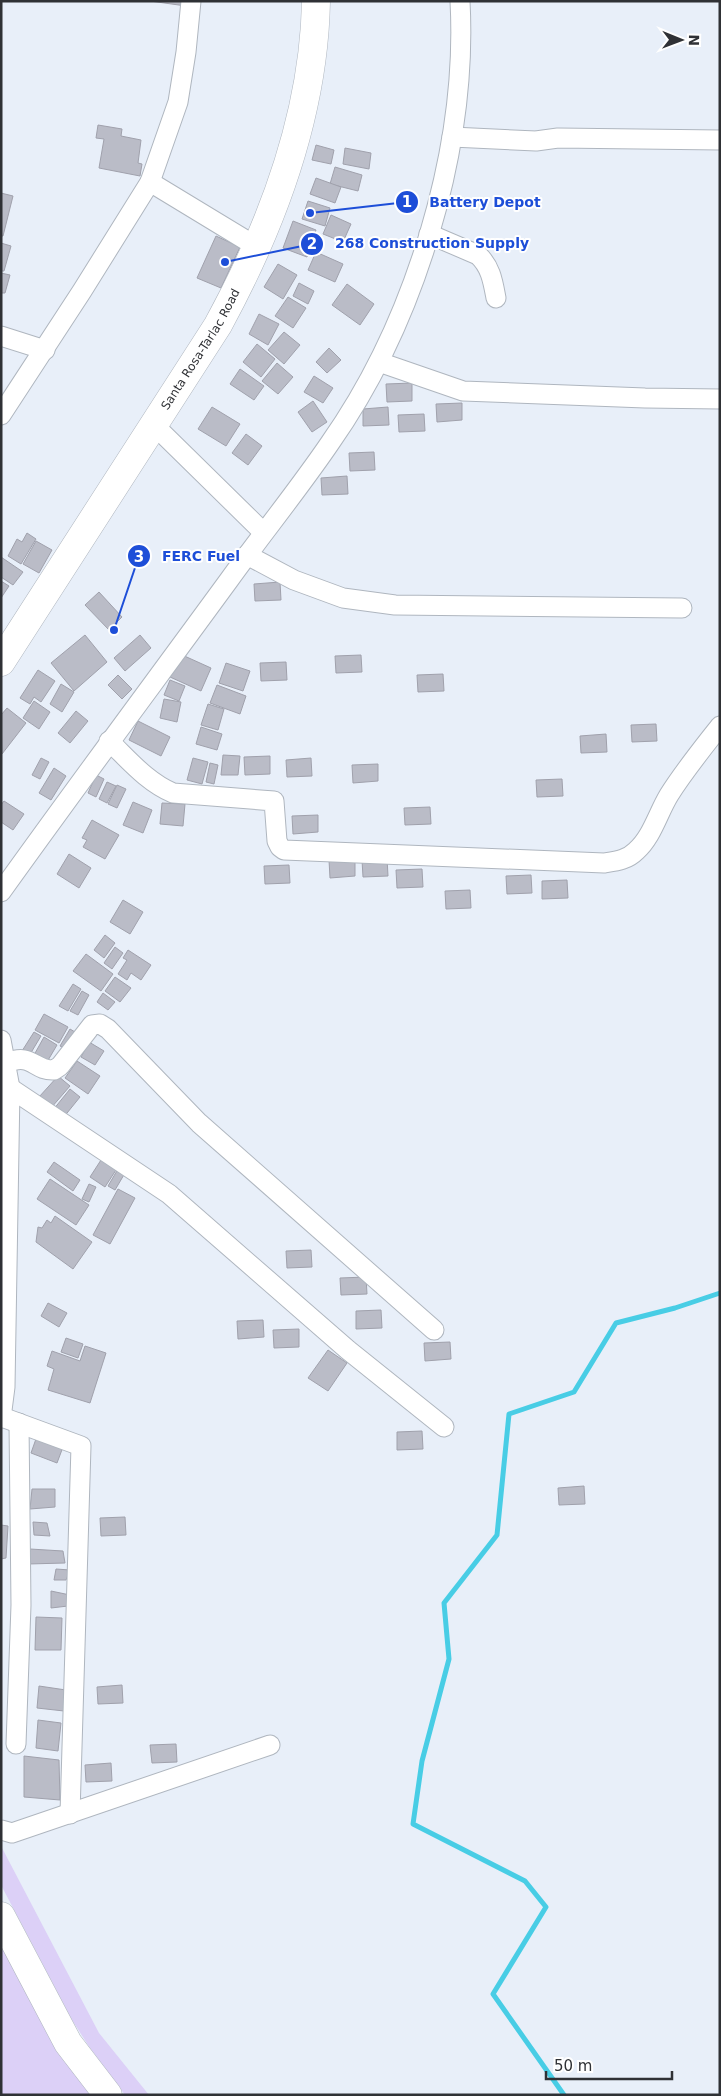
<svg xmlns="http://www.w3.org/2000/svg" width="721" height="2096" font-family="'DejaVu Sans',sans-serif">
	<rect width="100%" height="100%" fill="#e8eff9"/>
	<g fill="#dcd0f7">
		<polygon points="1,1846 99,2033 149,2095 125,2095 90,2048 72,2020 1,1885"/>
		<polygon points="1,1936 96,2095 1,2095"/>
	</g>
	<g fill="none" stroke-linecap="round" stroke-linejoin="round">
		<polyline stroke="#48cde5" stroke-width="5" points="564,2095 493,1994 546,1907 525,1881 413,1824 422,1761 449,1659 444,1603 497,1535 509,1414 574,1392 616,1323 675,1308 720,1293"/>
	</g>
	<g fill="#babcc7" stroke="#a0a1ac">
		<polygon points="150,1 186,1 186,6"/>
		<polygon points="98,125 122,129 121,136 141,140 138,163 142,164 140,176 99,168 104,139 96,138"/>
		<polygon points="316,145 334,150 331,164 312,160"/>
		<polygon points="345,148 371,153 369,169 343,164"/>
		<polygon points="335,167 362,175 358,191 330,184"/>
		<polygon points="316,178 341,187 335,203 310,194"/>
		<polygon points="1,193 13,196 3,236 1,236"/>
		<polygon points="308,201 330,208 325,226 302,219"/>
		<polygon points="331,215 351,224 343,242 323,234"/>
		<polygon points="293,221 316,230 307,257 283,248"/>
		<polygon points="216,236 240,247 221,288 197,278"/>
		<polygon points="1,243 11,246 4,271 1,271"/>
		<polygon points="316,252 343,264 335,282 308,270"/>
		<polygon points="278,264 297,275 283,299 264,287"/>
		<polygon points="1,273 10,275 5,293 1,293"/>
		<polygon points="299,283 314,291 308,304 293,296"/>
		<polygon points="347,284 374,304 360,325 332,305"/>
		<polygon points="288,297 306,308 293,328 275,316"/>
		<polygon points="259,314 279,324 268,345 249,334"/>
		<polygon points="284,332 300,345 284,364 268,350"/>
		<polygon points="257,344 275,359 261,377 243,362"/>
		<polygon points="329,348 341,360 327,373 316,362"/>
		<polygon points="277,363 293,377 278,394 262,381"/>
		<polygon points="240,369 264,386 254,400 230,384"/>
		<polygon points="314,376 333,388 323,403 304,392"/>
		<polygon points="412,383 412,401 387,402 386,384"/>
		<polygon points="313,401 327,422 312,432 298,412"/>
		<polygon points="462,403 462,420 437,422 436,404"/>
		<polygon points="212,407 240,424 226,446 198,429"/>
		<polygon points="388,407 389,425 363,426 363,409"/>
		<polygon points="424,414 425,431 399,432 398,415"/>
		<polygon points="246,434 262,446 248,465 232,453"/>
		<polygon points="374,452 375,470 350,471 349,453"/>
		<polygon points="347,476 348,494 322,495 321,478"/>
		<polygon points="27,533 36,539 21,564 8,556 17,539 22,542"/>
		<polygon points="36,541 52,550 39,573 23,564"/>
		<polygon points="1,557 23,572 13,585 1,577"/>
		<polygon points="1,581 9,586 1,598"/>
		<polygon points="280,582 281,600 255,601 254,584"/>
		<polygon points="99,592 122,617 109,630 85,605"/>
		<polygon points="85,635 107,662 74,691 51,663"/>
		<polygon points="140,635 151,648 125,671 114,658"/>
		<polygon points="180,654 211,668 201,691 170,677"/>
		<polygon points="361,655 362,672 336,673 335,656"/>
		<polygon points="286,662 287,680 261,681 260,663"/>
		<polygon points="226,663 250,671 243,691 219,683"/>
		<polygon points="38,670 55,681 41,702 34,697 30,704 20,698"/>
		<polygon points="443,674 444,691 418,692 417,675"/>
		<polygon points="118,675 132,689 122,699 108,685"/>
		<polygon points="170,680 185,686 179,701 164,695"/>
		<polygon points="61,684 74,692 62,712 50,704"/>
		<polygon points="217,685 246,696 240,714 210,703"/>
		<polygon points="164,699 181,702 177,722 160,718"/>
		<polygon points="34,701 50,712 39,729 23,718"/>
		<polygon points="208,704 224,709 218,730 201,725"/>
		<polygon points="7,708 26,723 2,754 1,715"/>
		<polygon points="76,711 88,721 70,743 58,733"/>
		<polygon points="138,721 170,737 161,756 129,740"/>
		<polygon points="656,724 657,741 632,742 631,725"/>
		<polygon points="201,727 222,734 217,750 196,744"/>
		<polygon points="606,734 607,752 581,753 580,736"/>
		<polygon points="223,755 240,756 238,775 221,775"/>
		<polygon points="270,756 270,774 245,775 244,757"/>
		<polygon points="41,758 49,762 40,779 32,775"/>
		<polygon points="193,758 208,762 202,784 187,780"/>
		<polygon points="311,758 312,776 287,777 286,760"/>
		<polygon points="210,763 218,765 214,784 206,782"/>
		<polygon points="378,764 378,781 353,783 352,765"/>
		<polygon points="54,768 66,776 51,800 39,793"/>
		<polygon points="96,775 104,779 96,797 88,793"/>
		<polygon points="562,779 563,796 537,797 536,780"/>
		<polygon points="107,782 116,786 107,803 99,799"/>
		<polygon points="117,785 126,789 117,808 108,804"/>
		<polygon points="4,801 24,814 13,830 1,822 1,805"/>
		<polygon points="133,802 152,810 143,833 123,825"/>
		<polygon points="162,803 185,804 183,826 160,824"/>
		<polygon points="430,807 431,824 405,825 404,808"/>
		<polygon points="318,815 318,832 293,834 292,816"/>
		<polygon points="92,820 119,835 105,859 83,847 87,840 82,838"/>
		<polygon points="69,854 91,868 79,888 57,874"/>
		<polygon points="387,858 388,876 363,877 362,860"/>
		<polygon points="355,859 355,876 330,878 329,860"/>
		<polygon points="289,865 290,883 265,884 264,866"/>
		<polygon points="422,869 423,887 397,888 396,870"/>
		<polygon points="531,875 532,893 507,894 506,876"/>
		<polygon points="567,880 568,898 542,899 542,881"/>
		<polygon points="470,890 471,908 446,909 445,891"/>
		<polygon points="123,900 143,912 130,934 110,922"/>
		<polygon points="105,935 115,943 104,958 94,950"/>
		<polygon points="115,947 123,953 112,969 104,963"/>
		<polygon points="128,950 151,965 141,980 131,973 127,980 118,974 127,960 123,958"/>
		<polygon points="86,954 113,974 101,991 73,971"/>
		<polygon points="115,977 131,988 120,1002 105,991"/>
		<polygon points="73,984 81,989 68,1011 59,1006"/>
		<polygon points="82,991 89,995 78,1015 70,1011"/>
		<polygon points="103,993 115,1002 108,1010 97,1002"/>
		<polygon points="44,1014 68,1027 59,1043 35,1030"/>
		<polygon points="70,1029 75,1032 66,1049 60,1046"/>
		<polygon points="34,1032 41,1036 29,1056 22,1051"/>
		<polygon points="44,1037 57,1045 47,1062 34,1055"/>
		<polygon points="89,1042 104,1051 95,1065 81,1057"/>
		<polygon points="77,1061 100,1076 88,1094 65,1078"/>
		<polygon points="58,1076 70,1086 51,1108 39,1097"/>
		<polygon points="70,1089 80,1097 63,1118 53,1110"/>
		<polygon points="101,1160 116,1170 105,1187 90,1177"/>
		<polygon points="54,1162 80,1180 73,1191 47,1172"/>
		<polygon points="118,1169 125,1173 115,1190 108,1186"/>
		<polygon points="50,1179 89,1205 76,1225 37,1199"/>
		<polygon points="89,1184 96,1187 89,1202 82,1199"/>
		<polygon points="118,1189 135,1198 110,1244 93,1235"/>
		<polygon points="55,1216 92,1242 73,1269 36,1242 38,1227 42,1228 47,1220 51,1223"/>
		<polygon points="311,1250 312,1267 287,1268 286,1251"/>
		<polygon points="366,1277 367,1294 341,1295 340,1278"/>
		<polygon points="48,1303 67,1313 59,1327 41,1316"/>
		<polygon points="381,1310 382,1328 356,1329 356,1311"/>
		<polygon points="263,1320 264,1337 238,1339 237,1321"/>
		<polygon points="299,1329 299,1347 274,1348 273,1330"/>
		<polygon points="66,1338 83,1344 78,1358 61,1352"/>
		<polygon points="450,1342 451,1359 425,1361 424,1343"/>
		<polygon points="85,1346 106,1353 90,1403 48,1390 54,1369 47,1366 52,1351 80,1361"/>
		<polygon points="328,1350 347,1363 328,1391 308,1378"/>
		<polygon points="422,1431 423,1449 397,1450 397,1432"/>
		<polygon points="37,1436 63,1447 57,1463 31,1453"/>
		<polygon points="584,1486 585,1504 559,1505 558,1488"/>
		<polygon points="32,1489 55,1489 55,1507 30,1509"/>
		<polygon points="125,1517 126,1535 101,1536 100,1518"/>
		<polygon points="33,1522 47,1523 50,1536 34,1535"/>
		<polygon points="1,1525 8,1526 6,1558 1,1559"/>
		<polygon points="30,1549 63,1551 65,1563 28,1564"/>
		<polygon points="56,1569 70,1570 66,1580 54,1580"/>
		<polygon points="51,1591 70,1595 68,1606 51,1608"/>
		<polygon points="36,1617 62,1618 61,1650 35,1650"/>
		<polygon points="122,1685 123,1703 98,1704 97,1687"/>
		<polygon points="39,1686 66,1690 64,1711 37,1708"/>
		<polygon points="38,1720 61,1723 58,1751 36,1748"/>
		<polygon points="176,1744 177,1762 152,1763 150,1745"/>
		<polygon points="24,1756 59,1760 60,1800 24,1797"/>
		<polygon points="111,1763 112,1781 86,1782 85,1765"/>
	</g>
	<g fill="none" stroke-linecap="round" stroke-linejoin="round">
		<g stroke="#afb6bf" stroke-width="21">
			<g id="street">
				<polyline points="452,137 536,141 558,138 720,140"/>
				<polyline points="150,182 257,247"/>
				<path d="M429 234 478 255C491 267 493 282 496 298"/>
				<polyline points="1,336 45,350"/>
				<polyline points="379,362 463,391 645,398 720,399"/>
				<polyline points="1,415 82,291 150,182 178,102 186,52 191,1"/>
				<polyline points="154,425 263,532"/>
				<polyline points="247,555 294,580 343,598 395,605 682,608"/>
				<path d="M109 741C129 760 147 782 173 793L274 801 277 841 280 847 284 850 604 863C617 861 627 860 636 851 652 837 658 813 669 795 684 771 702 749 720 726"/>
				<path d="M1 892C76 787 153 684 229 580 262 534 298 490 330 443 415 322 468 149 460 1"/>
				<polyline points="1,1040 10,1088 5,1387 1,1418"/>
				<path d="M6 1063C33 1052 33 1071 54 1070L60 1066 92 1025 100 1024 108 1029 199 1123 434 1330"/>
				<polyline points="10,1088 169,1194 348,1350 444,1427"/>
				<polyline points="2,1417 81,1446 70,1814"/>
				<polyline points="16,1744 21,1605 19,1423"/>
				<polyline points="1,1830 12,1833 270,1745"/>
			</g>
		</g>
		<g stroke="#afb6bf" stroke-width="29">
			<g id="highway">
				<path id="s1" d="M1 662 218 325C272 226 314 116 316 1"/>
				<polyline points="1,1916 68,2043 108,2095"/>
			</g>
		</g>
		<use href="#street" stroke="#fff" stroke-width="19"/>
		<use href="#highway" stroke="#fff" stroke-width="28"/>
	</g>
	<g text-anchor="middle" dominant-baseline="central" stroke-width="4" stroke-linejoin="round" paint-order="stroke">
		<g font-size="12" fill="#2f3135" stroke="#fff">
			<text stroke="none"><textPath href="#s1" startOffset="371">Santa Rosa-Tarlac Road</textPath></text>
		</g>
	</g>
	<path fill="none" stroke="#1d4ed8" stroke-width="2" d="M310 213L407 202M225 262L312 244M114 630L139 556"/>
	<g fill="#1d4ed8" stroke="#fff" stroke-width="2">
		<circle cx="310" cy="213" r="5"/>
		<circle cx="225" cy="262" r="5"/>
		<circle cx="114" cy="630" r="5"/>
		<circle cx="407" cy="202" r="12"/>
		<circle cx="312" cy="244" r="12"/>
		<circle cx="139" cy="556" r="12"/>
	</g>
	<g font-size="15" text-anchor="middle" font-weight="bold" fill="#fff">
		<text x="407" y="207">1</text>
		<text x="312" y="249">2</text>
		<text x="139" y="562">3</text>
	</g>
	<g font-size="14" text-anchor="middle" font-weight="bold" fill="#1d4ed8" stroke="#fff" stroke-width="4" stroke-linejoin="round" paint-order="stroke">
		<text x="485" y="207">Battery Depot</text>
		<text x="432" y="248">268 Construction Supply</text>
		<text x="201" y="561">FERC Fuel</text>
	</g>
	<rect width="721" height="2096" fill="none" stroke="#2f3135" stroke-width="5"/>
	<g transform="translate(681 40) rotate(91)" stroke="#ffffff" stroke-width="4" paint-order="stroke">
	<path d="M0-4L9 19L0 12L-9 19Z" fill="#2f3135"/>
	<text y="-8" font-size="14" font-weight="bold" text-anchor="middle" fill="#2f3135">N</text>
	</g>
	<path d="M546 2071v8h126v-8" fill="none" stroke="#2f3135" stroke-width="2.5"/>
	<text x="554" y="2071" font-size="15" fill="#2f3135" stroke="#ffffff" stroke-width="4" paint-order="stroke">50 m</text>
</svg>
